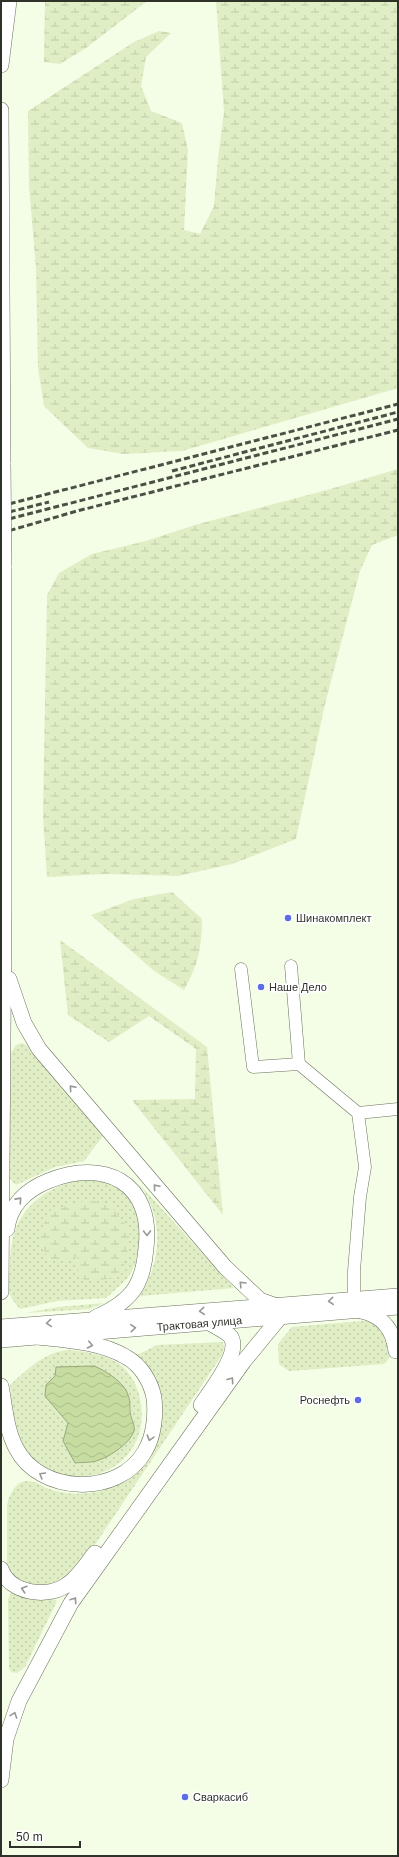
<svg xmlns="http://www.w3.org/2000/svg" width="399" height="1857" font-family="Arial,sans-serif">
	<defs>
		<pattern id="grass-dots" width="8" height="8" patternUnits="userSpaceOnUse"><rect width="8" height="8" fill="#dfeec5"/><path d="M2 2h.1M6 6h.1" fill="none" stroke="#c0cda9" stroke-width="1.8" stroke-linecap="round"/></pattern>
		<pattern id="wetland-marsh" width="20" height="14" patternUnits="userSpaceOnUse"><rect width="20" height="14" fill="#dfeec5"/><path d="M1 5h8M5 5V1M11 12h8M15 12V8" fill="none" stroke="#c0cda9"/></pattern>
		<pattern id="water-waves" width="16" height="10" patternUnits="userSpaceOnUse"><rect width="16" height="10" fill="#c7dca0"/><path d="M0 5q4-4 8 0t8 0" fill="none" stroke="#abbd8a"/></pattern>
	</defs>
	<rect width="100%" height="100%" fill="#f4fde6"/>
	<g fill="url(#grass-dots)" fill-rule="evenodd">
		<polygon points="22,1043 29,1046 103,1136 84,1161 55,1167 16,1185 10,1179 9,1171 11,1053 16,1045"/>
		<path d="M75 1180H101L114 1185 126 1194 136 1211 139 1224V1246L136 1264 127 1279 106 1298 57 1301 20 1309C17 1305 11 1299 10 1294 7 1286 10 1274 10 1266 10 1218 31 1195 75 1180ZM38 1241 121 1274 79 1275 77 1257 50 1260Z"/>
		<path d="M140 1185 234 1288 140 1296C162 1260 164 1219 140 1185Z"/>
		<polygon points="104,1303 89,1309 26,1313 58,1307"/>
		<polygon points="374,1320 389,1335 390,1357 384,1364 289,1371 279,1364 278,1344 292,1327"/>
		<path d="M223 1342 224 1347 222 1355 76 1573 70 1578 42 1586 19 1582 7 1568V1505C9 1496 15 1482 26 1481 34 1480 42 1486 49 1489 69 1496 93 1495 112 1487 128 1480 146 1452 158 1439L137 1355 157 1345Z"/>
		<path d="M69 1350C88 1352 112 1355 125 1369 133 1378 138 1388 140 1399 151 1448 110 1486 61 1475 46 1471 29 1460 22 1445 13 1427 12 1405 10 1385 28 1369 44 1352 69 1350ZM106 1371C116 1381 127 1389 130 1404 132 1412 130 1416 134 1423L63 1441 68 1423 45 1395 46 1385 55 1376Z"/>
		<polygon points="12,1591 49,1597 57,1601 25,1667 17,1673 11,1672 9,1668 8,1599"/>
	</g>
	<g fill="url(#wetland-marsh)">
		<polygon points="45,1 147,1 86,48 60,64 44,62"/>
		<polygon points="216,1 398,1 398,388 182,451 123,454 88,448 44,406 38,368 36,268 29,186 28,111 134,42 159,31 171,33 146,57 141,86 151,111 182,123 188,150 184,230 200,234 214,206 218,158 224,112"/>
		<polygon points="398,469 398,535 372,545 360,571 325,704 296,839 232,864 178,876 105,874 47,877 43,816 47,595 59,573 92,554 146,541 195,525 327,490"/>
		<path d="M172 892 202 919C201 951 199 962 184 990L154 971 91 915 134 899Z"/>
		<polygon points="60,940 207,1047 223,1215 132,1100 195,1099 196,1049 149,1016 109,1042 68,1015"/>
		<path d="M88 1200 110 1204 130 1231 127 1254 121 1275C111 1277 87 1287 80 1276 77 1272 77 1262 77 1257L50 1260 38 1241 49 1211Z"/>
	</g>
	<path fill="url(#water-waves)" stroke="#99a97c" d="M94 1366C105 1370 125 1383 128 1395 131 1402 129 1409 131 1416 132 1421 135 1425 134 1431 130 1443 111 1456 99 1460 93 1463 82 1462 75 1463L63 1441 68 1423 45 1396 46 1385 55 1376 56 1367Z"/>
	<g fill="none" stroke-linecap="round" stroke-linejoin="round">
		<g stroke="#69705c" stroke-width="13">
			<g id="minor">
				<polyline points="291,966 299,1064"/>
				<polyline points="241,969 253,1067 299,1064 358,1113 365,1167 360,1197 354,1271 354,1299"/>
				<polyline points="358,1113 398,1109"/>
			</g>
		</g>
		<g stroke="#69705c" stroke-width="16">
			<g id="major">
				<polyline points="1,65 9,1"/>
				<polyline points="1,110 3,464"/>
				<polyline points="9,979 24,1023 39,1049 225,1267 260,1300 274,1305"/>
				<path d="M7 1229C10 1205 26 1190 48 1181 104 1158 154 1182 146 1248 145 1261 142 1277 135 1288 126 1302 110 1311 96 1317"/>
				<polyline points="1,1292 4,907 4,566"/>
				<path d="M361 1311C383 1316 393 1329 396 1351"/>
				<polyline points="1,1327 398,1296"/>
				<path id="s1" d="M1 1340 398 1307"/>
				<path d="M1 1386C5 1406 6 1429 16 1448 39 1494 119 1498 145 1451 154 1436 156 1415 154 1398 151 1382 141 1365 126 1357 101 1342 66 1340 38 1337"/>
				<path d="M201 1405C210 1391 241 1354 231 1337 226 1331 214 1326 208 1322"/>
				<path d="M1 1569C10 1594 49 1599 68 1584 79 1576 87 1563 95 1553"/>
				<polyline points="1,1780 6,1739 19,1701 71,1603 244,1361 281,1316"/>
			</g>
		</g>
		<use href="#minor" stroke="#fff" stroke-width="12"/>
		<use href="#major" stroke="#fff" stroke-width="15"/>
		<g stroke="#4b5045" stroke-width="3" stroke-dasharray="6 3" stroke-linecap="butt">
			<polyline points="172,471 398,412"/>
			<polyline points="1,506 398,404"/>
			<polyline points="1,514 49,502"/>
			<polyline points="1,521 398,419"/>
			<polyline points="1,533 77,511 398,430"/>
		</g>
		<g stroke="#69705c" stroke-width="16" stroke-linecap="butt">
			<polyline id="major-bridge" points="3,464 4,566"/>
		</g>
		<use href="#major-bridge" stroke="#fff" stroke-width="15"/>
	</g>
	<defs><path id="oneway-chevron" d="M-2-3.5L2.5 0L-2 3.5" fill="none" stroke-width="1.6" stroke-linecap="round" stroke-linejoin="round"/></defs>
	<g stroke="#969894">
		<use href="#oneway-chevron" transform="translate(72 1088) rotate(-131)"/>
		<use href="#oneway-chevron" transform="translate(156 1187) rotate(-131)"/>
		<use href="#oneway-chevron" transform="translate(19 1200) rotate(-48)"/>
		<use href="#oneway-chevron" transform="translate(147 1233) rotate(89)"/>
		<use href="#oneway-chevron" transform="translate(242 1284) rotate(-134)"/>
		<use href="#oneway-chevron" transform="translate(331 1301) rotate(175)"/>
		<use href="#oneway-chevron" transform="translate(202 1311) rotate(175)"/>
		<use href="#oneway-chevron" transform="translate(49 1323) rotate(175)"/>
		<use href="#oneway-chevron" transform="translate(133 1328) rotate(-5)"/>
		<use href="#oneway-chevron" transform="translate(90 1345) rotate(13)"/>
		<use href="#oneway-chevron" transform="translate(231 1380) rotate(-54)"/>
		<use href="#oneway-chevron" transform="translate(150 1438) rotate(107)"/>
		<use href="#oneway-chevron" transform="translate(42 1475) rotate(-149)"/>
		<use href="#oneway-chevron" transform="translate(24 1589) rotate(-162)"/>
		<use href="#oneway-chevron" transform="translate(74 1600) rotate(-56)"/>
		<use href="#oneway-chevron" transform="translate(14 1715) rotate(-70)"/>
	</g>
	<g fill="#5c6ce4" stroke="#fff" stroke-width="1.5">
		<circle cx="288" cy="918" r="4"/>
		<circle cx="261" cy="987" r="4"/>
		<circle cx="358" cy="1400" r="4"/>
		<circle cx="185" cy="1797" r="4"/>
	</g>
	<g text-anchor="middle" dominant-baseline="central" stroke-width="3.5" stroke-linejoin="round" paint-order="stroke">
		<g font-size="11" fill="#2e3229" stroke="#fff" text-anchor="start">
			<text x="296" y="918">Шинакомплект</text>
			<text x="269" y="987">Наше Дело</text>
			<text x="350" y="1400" text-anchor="end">Роснефть</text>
			<text x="193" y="1797">Сваркаcиб</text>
		</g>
		<g font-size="11" fill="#2e3229" stroke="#fff">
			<text stroke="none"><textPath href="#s1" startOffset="199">Трактовая улица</textPath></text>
		</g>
	</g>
	<rect width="399" height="1857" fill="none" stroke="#2e3229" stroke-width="4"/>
	<path d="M10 1841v6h70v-6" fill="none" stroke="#2e3229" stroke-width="2"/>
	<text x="16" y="1841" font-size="12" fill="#2e3229" stroke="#ffffff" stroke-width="3" paint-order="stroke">50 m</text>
</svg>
